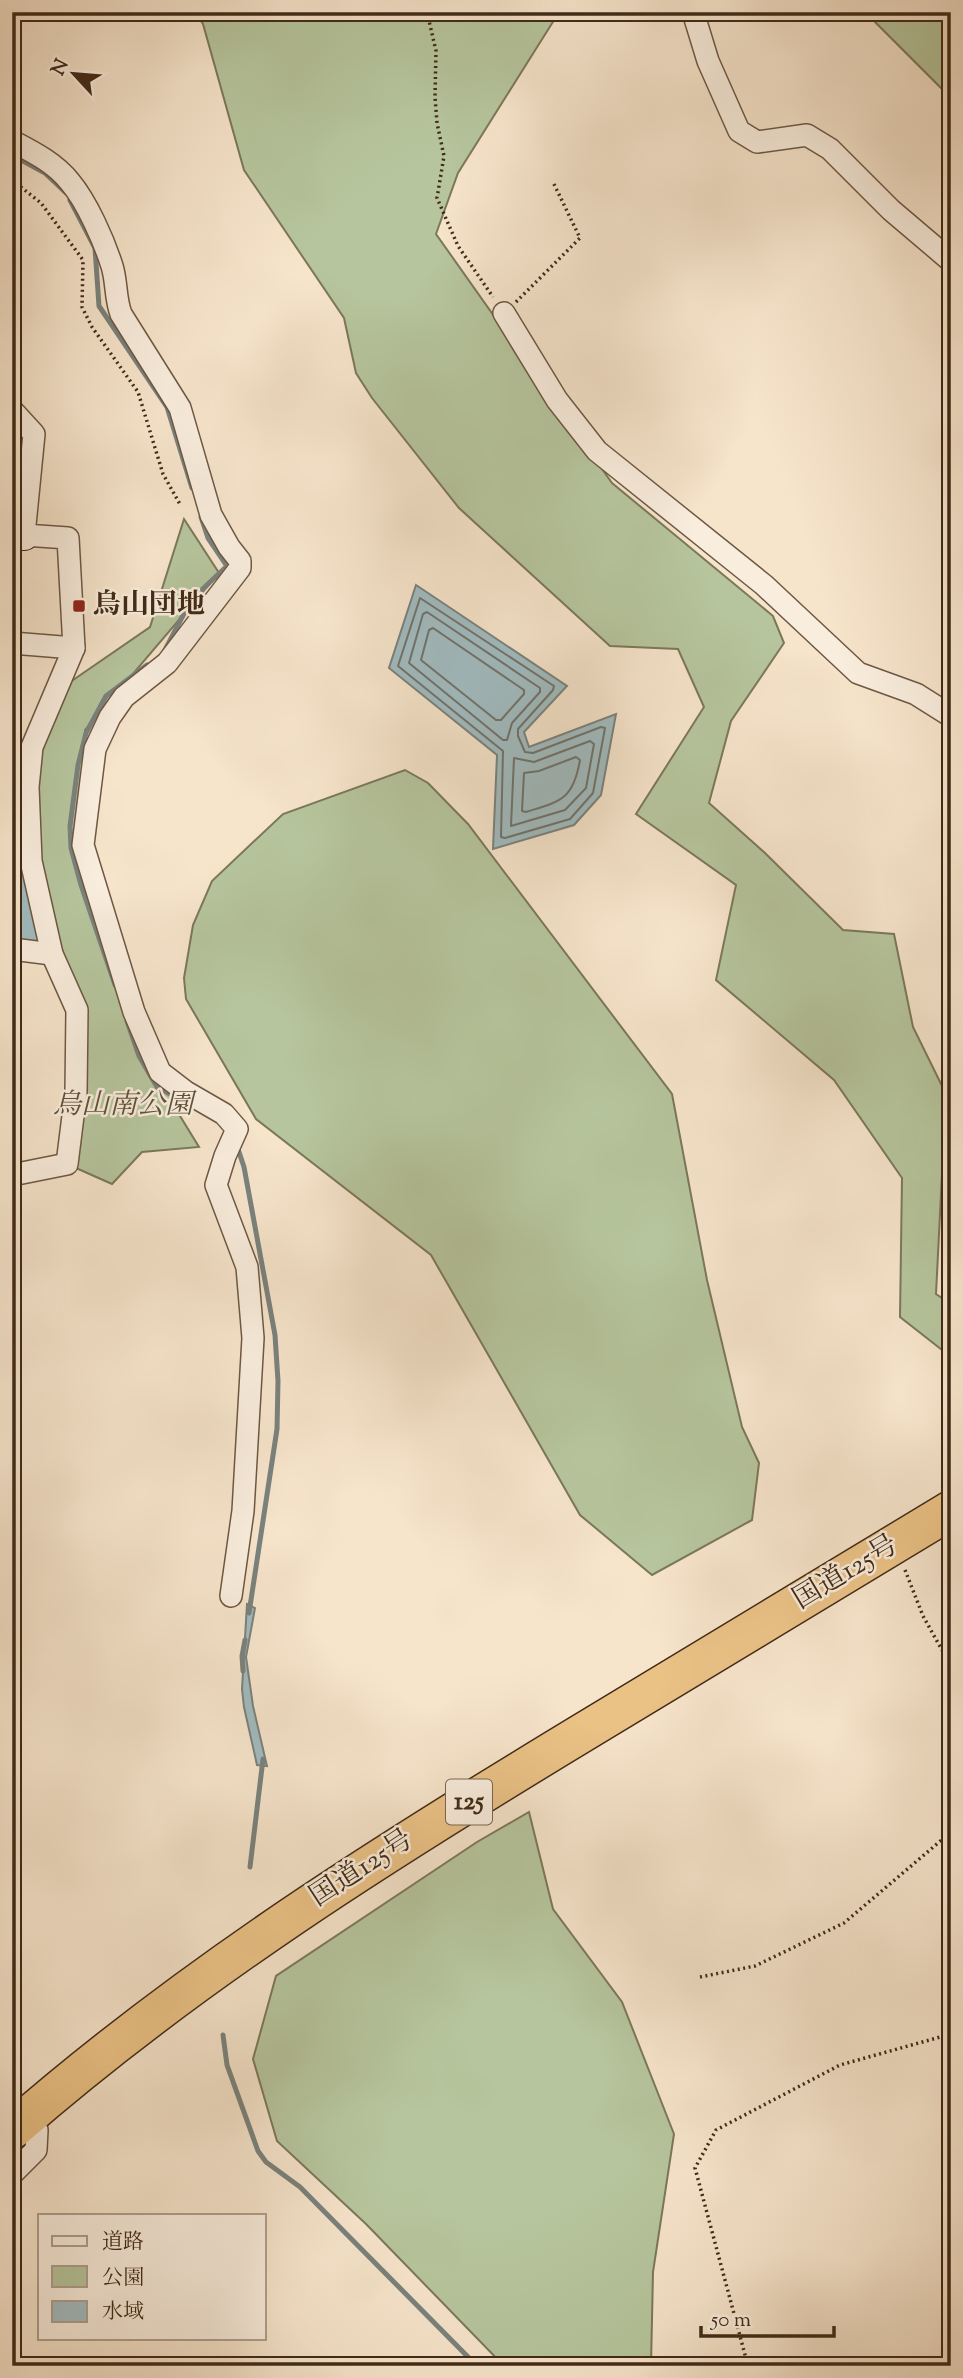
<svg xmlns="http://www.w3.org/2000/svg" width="963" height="2378" font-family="'Sorts Mill Goudy','Noto Serif JP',serif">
	<rect width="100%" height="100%" fill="#f6e4cb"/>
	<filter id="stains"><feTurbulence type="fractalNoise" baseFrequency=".00286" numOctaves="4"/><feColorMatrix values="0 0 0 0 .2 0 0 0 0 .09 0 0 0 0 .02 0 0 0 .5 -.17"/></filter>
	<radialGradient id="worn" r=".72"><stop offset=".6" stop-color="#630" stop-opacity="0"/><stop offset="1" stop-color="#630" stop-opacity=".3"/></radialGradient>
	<g fill="#b6c59d" stroke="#7b785a" stroke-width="2">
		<polygon points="195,12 553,12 556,17 458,173 436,234 612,483 773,616 784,643 731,721 709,803 765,853 843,930 894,934 913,1027 946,1094 936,1294 951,1304 951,1357 900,1317 902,1178 834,1080 716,980 736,885 636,814 704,707 678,649 610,646 459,508 372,398 356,373 344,318 244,170 203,24"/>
		<polygon points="865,12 951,12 951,98"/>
		<polygon points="184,519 219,573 85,730 90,871 177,1111 199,1147 142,1152 112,1184 67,1164 77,1010 52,954 28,787 57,691 150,627"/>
		<polygon points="405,770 428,783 468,824 672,1094 707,1280 742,1427 759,1463 752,1520 652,1575 580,1515 431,1255 256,1119 186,999 184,978 193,925 212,881 283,814"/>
		<polygon points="529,1812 553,1909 622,2002 674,2134 653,2272 651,2366 504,2366 366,2224 277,2141 253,2059 276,1976 477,1842"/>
	</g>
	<g fill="#a1bcc1" stroke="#7a827d" stroke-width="2">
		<polygon points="416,585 567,686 524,732 529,747 616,714 601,795 574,825 493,849 497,755 389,668"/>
		<polygon points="12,745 38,748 28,787 54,948 12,942"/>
		<polygon points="247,1604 255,1608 246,1657 253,1706 267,1766 257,1765 244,1707 242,1689"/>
	</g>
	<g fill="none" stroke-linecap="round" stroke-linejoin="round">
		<g stroke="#70736c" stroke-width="2">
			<polygon points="420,598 554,686 553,690 518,729 518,736 525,752 533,753 601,727 605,728 593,793 570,819 505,838 501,837 503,751 398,666"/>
			<polygon points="427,612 540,688 540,692 512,723 507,740 503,740 409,663 423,614"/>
			<polygon points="433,628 524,690 524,694 501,720 496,720 421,660 429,630"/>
			<polygon points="590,741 594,744 586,788 565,810 511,826 514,758 534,762"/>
			<path d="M576 757 580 760C573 800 561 801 526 812L522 811 524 773 539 771Z"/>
		</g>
		<g stroke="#7a827d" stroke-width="5">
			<polyline points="12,155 45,173 65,192"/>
			<polyline points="70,200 95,248 99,306 167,407 192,488"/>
			<polyline points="165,650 191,600 227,566 208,538 201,517"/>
			<polyline points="115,985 81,885 71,848 70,826 78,765 86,733 106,696 147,665"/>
			<polyline points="127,1021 139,1056 157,1087 179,1099"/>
			<polyline points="237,1146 244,1167 275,1335 278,1381 277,1429 249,1613"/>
			<polyline points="243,1671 242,1656 245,1640"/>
			<polyline points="250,1867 263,1759"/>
			<polyline points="223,2035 227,2065 258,2151 266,2162 300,2187 477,2366"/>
		</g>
		<g stroke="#6e5844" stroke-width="24">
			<g id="street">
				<polyline points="693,12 708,61 739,131 757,142 807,135 830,149 891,210 951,261"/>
				<path d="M12 141C33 152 55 163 70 182 87 202 104 241 112 266 117 282 115 298 121 314L180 408 211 515 229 547 240 561V568L167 663 124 697 110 717 95 749 83 845 134 1012 160 1072 186 1092 224 1114 237 1129 225 1156 216 1185 247 1267 253 1338 243 1511 231 1596"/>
				<polyline points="504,313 557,400 597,451 764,585 858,673 916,694 951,716"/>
				<polyline points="12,410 34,434 24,535 68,538 74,648 32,747 28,787 31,861 52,954 77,1010 76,1092 67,1164 12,1175"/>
				<polyline points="12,643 74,648"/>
				<polyline points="12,949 52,954"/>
				<polyline points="12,2174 36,2150 37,2130 28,2116"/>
			</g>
		</g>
		<g stroke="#402a17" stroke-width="32">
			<polyline id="secondary" points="12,534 24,535"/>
		</g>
		<g stroke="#402a17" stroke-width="41">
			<path id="highway" d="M12 2130C190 1974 390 1849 592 1727 712 1655 831 1582 951 1510"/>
		</g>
		<g stroke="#402a17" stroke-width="3.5" stroke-dasharray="2 3.5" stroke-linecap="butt">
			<polyline points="427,12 436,51 435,97 437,123 444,156 437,198 458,246 493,297"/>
			<polyline points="12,180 41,203 83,260 82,307 92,327 138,392 163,474 181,506"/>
			<polyline points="516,302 580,238 553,182"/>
			<polyline points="905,1570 923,1616 951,1666"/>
			<polyline points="700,1977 755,1966 844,1923 951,1832"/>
			<polyline points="748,2366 695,2168 716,2130 840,2065 951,2034"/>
		</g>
		<use href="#street" stroke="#f9eddd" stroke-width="21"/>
		<use href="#secondary" stroke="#f9eddd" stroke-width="30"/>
		<use href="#highway" stroke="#ebc286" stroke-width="38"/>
	</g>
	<rect fill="#8f2418" stroke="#f9eddd" stroke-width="2.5" x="72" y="599" width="14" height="14" rx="3.5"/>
	<g text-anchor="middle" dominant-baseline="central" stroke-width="5" stroke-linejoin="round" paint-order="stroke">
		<rect fill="#f9eddd" stroke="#786452" stroke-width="2" x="446" y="1779.5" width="46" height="45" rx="5"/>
		<g font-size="26" font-weight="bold" fill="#402a17">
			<text x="469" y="1802">125</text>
		</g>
		<g font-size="28" font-weight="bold" fill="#402a17" stroke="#f9eddd" text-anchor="start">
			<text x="93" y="606">烏山団地</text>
		</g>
		<g font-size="28" font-style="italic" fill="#5e5138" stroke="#f9eddd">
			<text x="123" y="1106">烏山南公園</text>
		</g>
		<g font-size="28" fill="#402a17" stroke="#f9eddd">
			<text transform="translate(846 1573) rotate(-31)">国道125号</text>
			<text transform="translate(362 1869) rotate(-33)">国道125号</text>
		</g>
	</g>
	<rect width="963" height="2378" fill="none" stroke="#f6e4cb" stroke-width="42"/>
	<rect x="14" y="14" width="935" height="2350" fill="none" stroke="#402a17" stroke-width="3.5"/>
	<rect x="21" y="21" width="921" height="2336" fill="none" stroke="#402a17" stroke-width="2"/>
	<rect x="38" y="2214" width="228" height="126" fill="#f9eddd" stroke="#af9f8e" stroke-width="2"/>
	<rect x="52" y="2236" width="35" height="10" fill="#f9eddd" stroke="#af9f8e" stroke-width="2"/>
	<text x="102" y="2248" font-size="21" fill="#402a17">道路</text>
	<rect x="52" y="2266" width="35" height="21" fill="#b6c59d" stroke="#af9f8e" stroke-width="2"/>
	<text x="102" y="2284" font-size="21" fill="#402a17">公園</text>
	<rect x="52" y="2301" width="35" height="21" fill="#a1bcc1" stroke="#af9f8e" stroke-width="2"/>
	<text x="102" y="2318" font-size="21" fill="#402a17">水域</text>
	<g transform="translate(74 74) rotate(296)" stroke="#f9eddd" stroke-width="5" paint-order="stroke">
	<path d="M0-5L12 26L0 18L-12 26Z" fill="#402a17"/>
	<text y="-10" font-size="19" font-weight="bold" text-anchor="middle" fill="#402a17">N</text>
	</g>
	<path d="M701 2326v10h133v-10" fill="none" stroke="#402a17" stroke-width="3.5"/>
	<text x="711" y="2326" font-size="21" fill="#402a17" stroke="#f9eddd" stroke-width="5" paint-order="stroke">50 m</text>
	<rect width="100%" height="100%" filter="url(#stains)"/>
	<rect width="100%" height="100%" fill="url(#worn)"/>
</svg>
